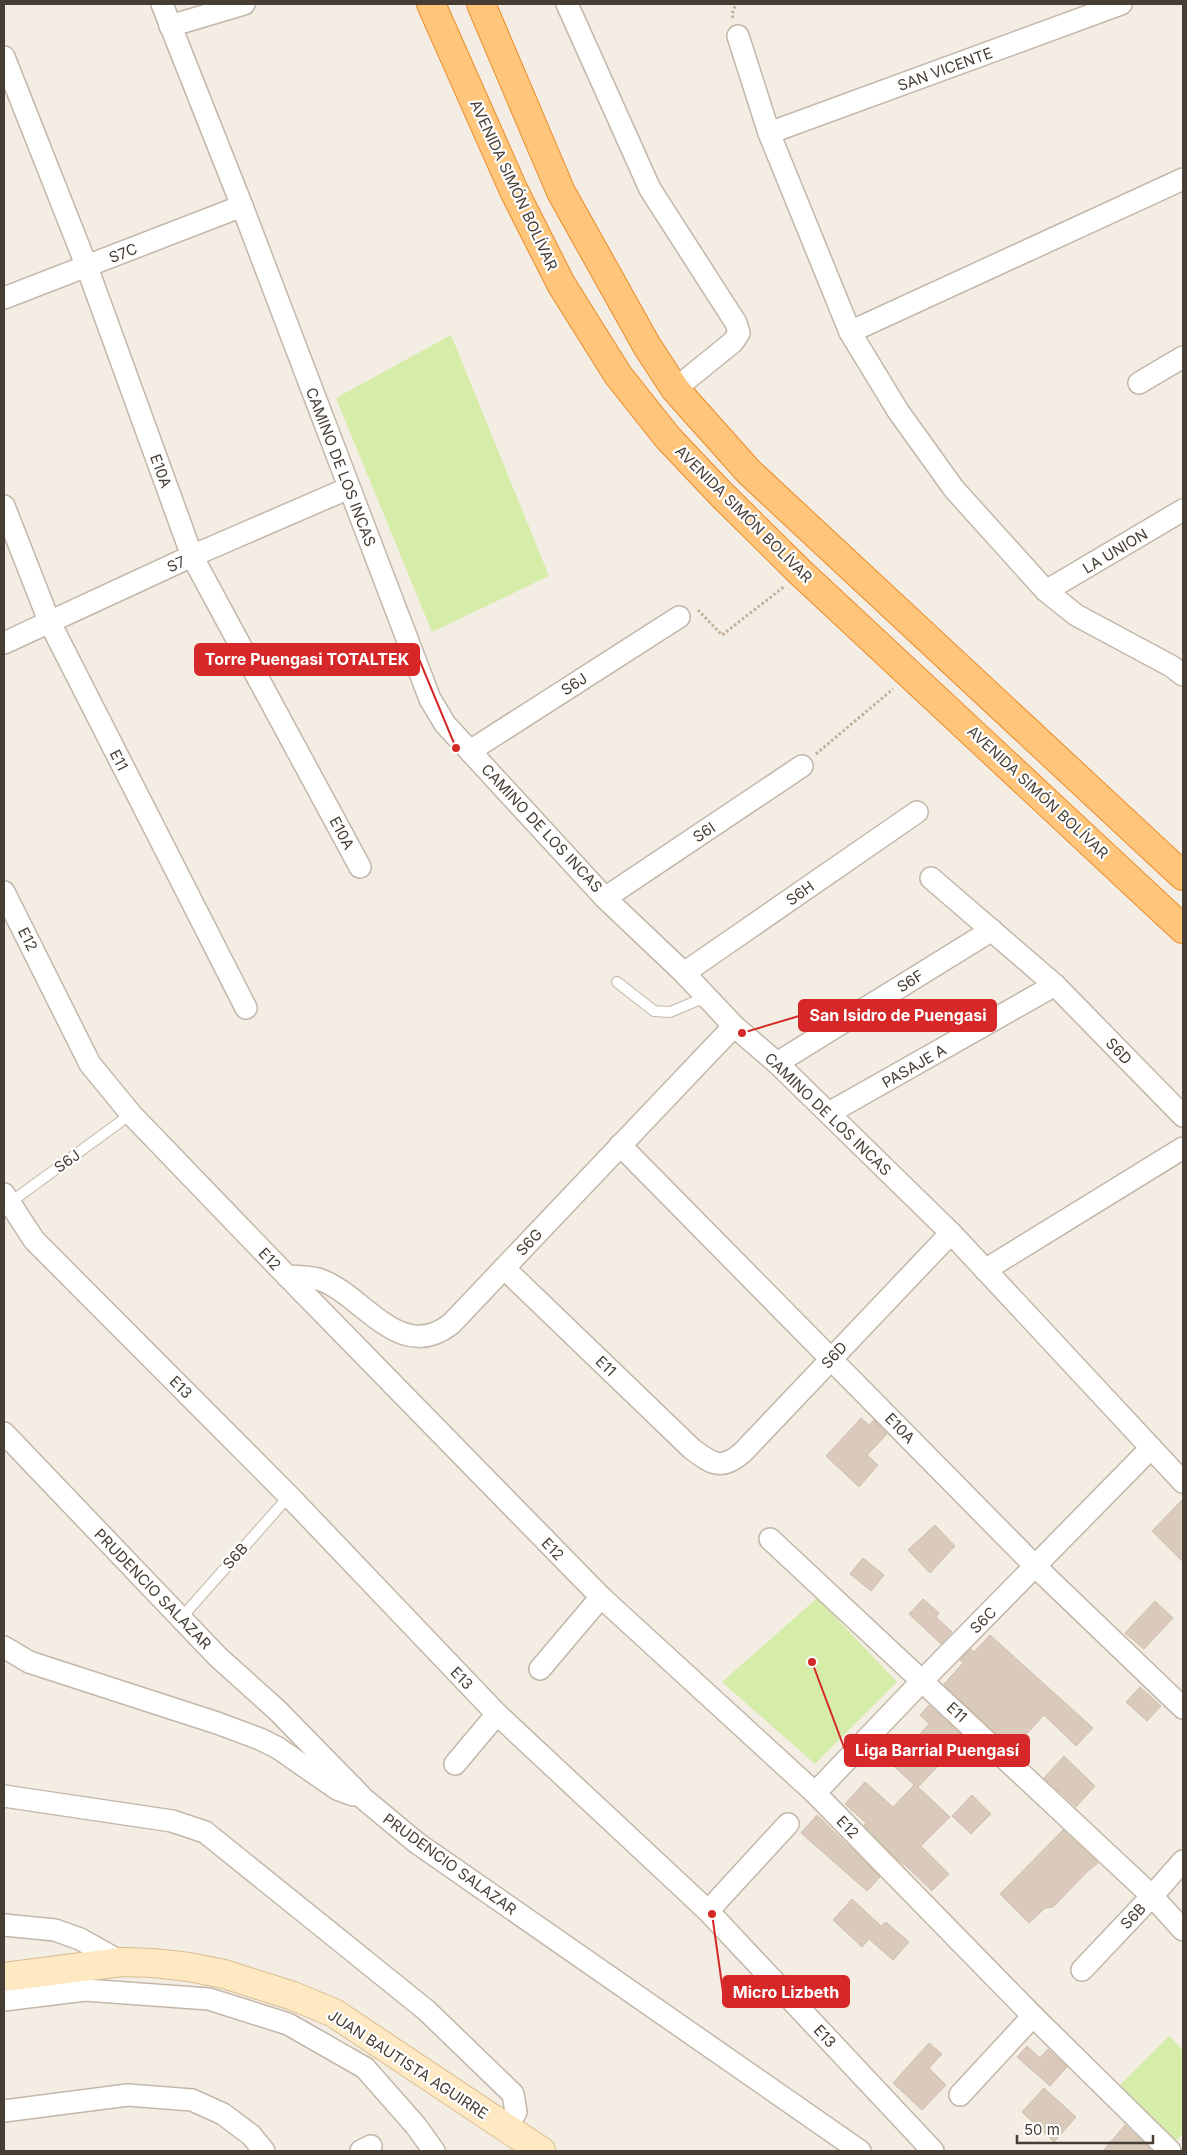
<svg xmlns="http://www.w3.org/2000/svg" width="1187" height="2155" font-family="Inter,sans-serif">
	<rect width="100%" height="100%" fill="#f4ede4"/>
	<g fill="#d6eca9">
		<polygon points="451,335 549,576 432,632 336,398"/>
		<polygon points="817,1598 897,1682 815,1764 722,1682"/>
		<polygon points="1169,2036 1183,2050 1183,2134 1174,2143 1118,2087"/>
	</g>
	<g fill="#d9cabc" stroke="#d1beac">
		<polygon points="861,1418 869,1425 874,1420 887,1434 867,1455 878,1465 859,1487 826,1456"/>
		<polygon points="1183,1499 1183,1562 1152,1531"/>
		<polygon points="935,1525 955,1546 930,1573 908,1550"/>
		<polygon points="863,1558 884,1575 871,1591 850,1574"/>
		<polygon points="923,1599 939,1613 936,1617 952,1632 941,1644 909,1614"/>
		<polygon points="1155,1601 1173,1618 1144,1649 1125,1633"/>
		<polygon points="990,1635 1093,1728 1076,1746 1044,1715 1013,1749 946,1687 944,1684 963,1663 960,1660 971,1649 974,1652"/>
		<polygon points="1140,1687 1161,1706 1147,1721 1126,1702"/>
		<polygon points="929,1705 965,1738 918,1787 950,1817 921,1846 949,1874 932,1891 904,1864 904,1865 896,1858 864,1825 866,1823 845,1804 865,1782 893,1807 914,1785 880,1753 892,1740 904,1751 929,1724 920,1715"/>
		<polygon points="1064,1756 1095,1786 1076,1807 1044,1778"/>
		<polygon points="972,1795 991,1814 971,1834 952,1816"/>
		<polygon points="817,1815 880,1877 867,1891 801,1833"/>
		<polygon points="1063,1830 1098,1863 1088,1871 1053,1907 1045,1908 1029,1923 1000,1894"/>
		<polygon points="852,1899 881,1926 886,1922 909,1942 893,1960 869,1939 862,1947 833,1920"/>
		<polygon points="929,2043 942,2054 929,2068 946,2085 922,2110 893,2083"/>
		<polygon points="1027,2046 1040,2058 1048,2049 1067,2067 1050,2086 1017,2057"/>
		<polygon points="1044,2088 1076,2117 1054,2142 1022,2112"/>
		<polygon points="1125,2125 1152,2151 1103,2151"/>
	</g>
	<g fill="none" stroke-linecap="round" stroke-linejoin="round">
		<g stroke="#c3b7a9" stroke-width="12">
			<g id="service">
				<polyline points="617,982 654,1011 670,1012 706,997"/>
				<polyline points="8,1204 131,1114"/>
				<polyline points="182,1617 289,1496"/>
			</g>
		</g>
		<g stroke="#c3b7a9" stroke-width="24">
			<g id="minor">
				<polyline points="162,4 242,206 430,699 445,724 605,898 684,973 734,1026 777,1063 951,1233 1183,1482"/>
				<polyline points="567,4 650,189 736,323 739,333 733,342 675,389"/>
				<polyline points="170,26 244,4"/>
				<polyline points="738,36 769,133 850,332 898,411 954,489 1046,591 1076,615 1171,666 1183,675"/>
				<polyline points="4,57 87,267 192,556 360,867"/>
				<polyline points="769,133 1121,4"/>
				<polyline points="4,298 242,206"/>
				<polyline points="850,332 1183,179"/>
				<polyline points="1139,383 1183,357"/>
				<polyline points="4,506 49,621 246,1008"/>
				<polyline points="1046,591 1183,510"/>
				<polyline points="4,643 192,556 349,488"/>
				<polyline points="470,751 679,617"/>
				<polyline points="931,878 1055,985 1183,1116"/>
				<polyline points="4,892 90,1064 131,1114 287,1276 601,1597 815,1793 1033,2016 1170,2151"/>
				<polyline points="605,898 802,766"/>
				<polyline points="684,973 917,812"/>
				<polyline points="777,1063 992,930"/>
				<polyline points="829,1113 1055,985"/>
				<polyline points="620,1145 1036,1567 1183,1708"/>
				<polyline points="4,1194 34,1240 289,1496 497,1714 708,1911 933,2151"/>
				<path d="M504 1268 692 1449C712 1464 722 1471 743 1452L951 1233"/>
				<polyline points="985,1270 1183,1148"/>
				<path d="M287 1276C298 1277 310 1276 321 1280 364 1296 400 1364 451 1324L734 1026"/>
				<polyline points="4,1433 218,1657 277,1710 364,1799 417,1843 860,2151"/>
				<polyline points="770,1539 1152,1896 1183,1930"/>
				<polyline points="4,1647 29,1662 217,1723 260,1739 278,1748 337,1789 353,1795"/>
				<polyline points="540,1669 601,1597"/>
				<polyline points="455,1764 497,1714"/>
				<polyline points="815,1793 923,1680 1151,1448"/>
				<polyline points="4,1796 172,1821 205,1832 426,2010 513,2094 516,2112 506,2128"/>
				<polyline points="708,1911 788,1824"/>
				<polyline points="4,1925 55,1930 80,1939 121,1962"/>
				<polyline points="1082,1970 1152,1896 1183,1861"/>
				<polyline points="4,2000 85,1990 209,1999 288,2024 365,2068 416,2126 434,2151"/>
				<polyline points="960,2095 1033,2016"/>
				<polyline points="4,2111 128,2095 192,2100 223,2114 251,2135 264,2151"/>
				<polyline points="361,2151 371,2146"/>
			</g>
		</g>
		<g stroke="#d7bc90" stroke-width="30">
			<polyline id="secondary" points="4,1977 121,1962 153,1963 189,1967 224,1974 293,1996 334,2013 541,2151"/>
		</g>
		<g stroke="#ea8b28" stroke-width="30">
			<g id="trunk">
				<polyline points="431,4 514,191 561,284 618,375 668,438 721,494 801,573 1183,929"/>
				<polyline points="481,4 561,192 647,346 675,389 749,472 1183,876"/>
			</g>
		</g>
		<g stroke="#c3ae96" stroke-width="3" stroke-dasharray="2.5 2.5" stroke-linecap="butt">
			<polyline points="733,18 732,14 736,4"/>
			<polyline points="698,610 722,635 785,586"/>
			<polyline points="816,754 893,689"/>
		</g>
		<use href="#service" stroke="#fff" stroke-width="10"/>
		<use href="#minor" stroke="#fff" stroke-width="21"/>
		<use href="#secondary" stroke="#ffe9c3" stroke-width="28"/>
		<use href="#trunk" stroke="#ffc57b" stroke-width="28"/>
	</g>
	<g text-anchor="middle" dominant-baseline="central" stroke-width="4.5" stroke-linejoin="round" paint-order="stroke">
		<g font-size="15" fill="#463d34" stroke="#fff">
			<text transform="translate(945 69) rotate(-20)">SAN VICENTE</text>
			<text transform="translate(514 185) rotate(65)">AVENIDA SIMÓN BOLÍVAR</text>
			<text transform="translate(123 253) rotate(-21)">S7C</text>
			<text transform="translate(341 467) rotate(69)">CAMINO DE LOS INCAS</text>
			<text transform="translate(161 471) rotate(70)">E10A</text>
			<text transform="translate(744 514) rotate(45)">AVENIDA SIMÓN BOLÍVAR</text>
			<text transform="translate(1115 551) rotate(-31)">LA UNION</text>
			<text transform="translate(176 564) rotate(-24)">S7</text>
			<text transform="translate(574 684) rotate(-33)">S6J</text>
			<text transform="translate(119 760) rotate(63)">E11</text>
			<text transform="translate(1038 792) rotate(43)">AVENIDA SIMÓN BOLÍVAR</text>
			<text transform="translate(542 828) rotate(47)">CAMINO DE LOS INCAS</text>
			<text transform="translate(704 832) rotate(-34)">S6I</text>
			<text transform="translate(342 833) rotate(62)">E10A</text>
			<text transform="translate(800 893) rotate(-35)">S6H</text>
			<text transform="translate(28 939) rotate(63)">E12</text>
			<text transform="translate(910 981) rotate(-32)">S6F</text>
			<text transform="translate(1119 1051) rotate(46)">S6D</text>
			<text transform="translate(914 1066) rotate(-30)">PASAJE A</text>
			<text transform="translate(828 1114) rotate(44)">CAMINO DE LOS INCAS</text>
			<text transform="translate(67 1161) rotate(-36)">S6J</text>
			<text transform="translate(529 1242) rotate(-47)">S6G</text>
			<text transform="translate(270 1259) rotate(46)">E12</text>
			<text transform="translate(834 1355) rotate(-47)">S6D</text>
			<text transform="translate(606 1366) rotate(44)">E11</text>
			<text transform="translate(181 1387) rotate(45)">E13</text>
			<text transform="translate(900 1428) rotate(46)">E10A</text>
			<text transform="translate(553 1549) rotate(46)">E12</text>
			<text transform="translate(235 1556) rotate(-48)">S6B</text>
			<text transform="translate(153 1589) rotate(46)">PRUDENCIO SALAZAR</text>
			<text transform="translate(983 1620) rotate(-45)">S6C</text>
			<text transform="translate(462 1678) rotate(46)">E13</text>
			<text transform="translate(957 1712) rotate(43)">E11</text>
			<text transform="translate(848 1827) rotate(46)">E12</text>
			<text transform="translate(450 1864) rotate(36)">PRUDENCIO SALAZAR</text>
			<text transform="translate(1133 1916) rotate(-46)">S6B</text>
			<text transform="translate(825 2036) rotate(47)">E13</text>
			<text transform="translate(408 2064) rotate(33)">JUAN BAUTISTA AGUIRRE</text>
		</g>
	</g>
	<path fill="none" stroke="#d62828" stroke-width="2" d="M456 748L419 659M742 1033L799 1016M812 1662L845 1750M712 1914L723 1992"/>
	<g fill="#d62828" stroke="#fff" stroke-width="2">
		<circle cx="456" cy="748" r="5"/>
		<circle cx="742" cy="1033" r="5"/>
		<circle cx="812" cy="1662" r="5"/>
		<circle cx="712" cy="1914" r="5"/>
	</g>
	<g fill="#d62828" stroke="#d62828" stroke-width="2">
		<rect x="195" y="644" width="224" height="31" rx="5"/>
		<rect x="799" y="1000" width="197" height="31" rx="5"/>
		<rect x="845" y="1735" width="184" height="31" rx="5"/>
		<rect x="723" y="1976" width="126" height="31" rx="5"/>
	</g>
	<g font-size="16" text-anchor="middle" font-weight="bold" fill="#fff">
		<text x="307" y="665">Torre Puengasi TOTALTEK</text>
		<text x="898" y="1021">San Isidro de Puengasi</text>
		<text x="937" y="1756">Liga Barrial Puengasí</text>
		<text x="786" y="1998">Micro Lizbeth</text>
	</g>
	<rect width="1187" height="2155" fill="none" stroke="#463d34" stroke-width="10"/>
	<path d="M1017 2135v8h136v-8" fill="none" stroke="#463d34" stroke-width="2.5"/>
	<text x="1024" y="2135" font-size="15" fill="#463d34" stroke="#ffffff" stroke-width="4" paint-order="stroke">50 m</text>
</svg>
